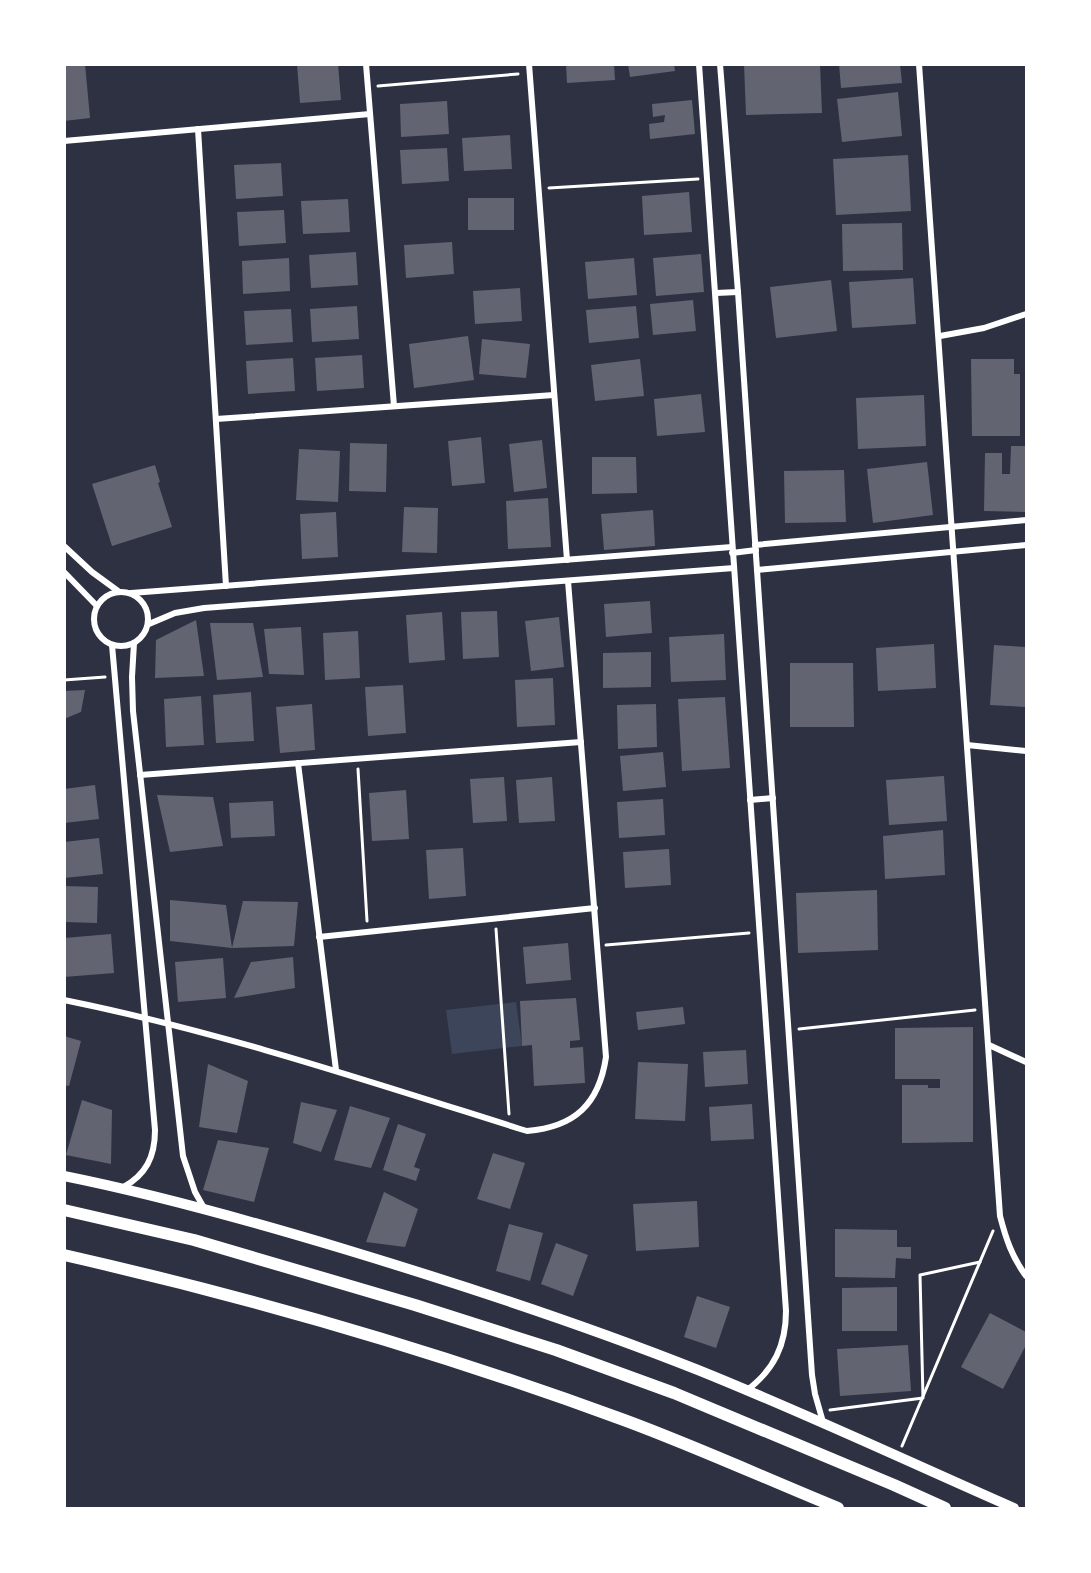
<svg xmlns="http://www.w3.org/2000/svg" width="1091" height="1573" font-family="'Roboto Condensed',sans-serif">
	<rect width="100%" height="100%" fill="#2d3142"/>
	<polygon fill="#3c4559" points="516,1002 522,1046 452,1054 446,1010"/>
	<g fill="#626471">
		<polygon points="85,64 90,118 64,121 64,66"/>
		<polygon points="297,64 338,64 341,100 300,103"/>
		<polygon points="566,64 614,64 615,80 567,83"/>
		<polygon points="628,64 674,64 675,71 630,77"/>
		<polygon points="744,64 820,64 822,113 746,115"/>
		<polygon points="839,64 900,64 902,83 841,88"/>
		<polygon points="898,92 902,136 842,142 837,99"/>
		<polygon points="692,100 695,134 650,139 649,124 664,122 665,115 653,117 652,104"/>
		<polygon points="447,101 449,134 401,137 400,104"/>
		<polygon points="510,135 512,169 464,171 462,138"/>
		<polygon points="447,148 449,181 402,184 400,150"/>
		<polygon points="908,155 911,211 836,215 833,159"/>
		<polygon points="281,163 283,196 236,199 234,165"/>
		<polygon points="689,192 692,232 644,235 642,196"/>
		<rect x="468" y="198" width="46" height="32"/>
		<polygon points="348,199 350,232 303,234 301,201"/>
		<polygon points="284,210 286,243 239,246 237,212"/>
		<polygon points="902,223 903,270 843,271 842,224"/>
		<polygon points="452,242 454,274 406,278 404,245"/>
		<polygon points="356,252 358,285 311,288 309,255"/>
		<polygon points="701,254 704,292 656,296 653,258"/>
		<polygon points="289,258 290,291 243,294 242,261"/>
		<polygon points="634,258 637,295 588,299 585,262"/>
		<polygon points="913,278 916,324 852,328 849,282"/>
		<polygon points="831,280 837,331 776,338 770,287"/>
		<polygon points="520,288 522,321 475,324 473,291"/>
		<polygon points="693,300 696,331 653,335 650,304"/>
		<polygon points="357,306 359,339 312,342 310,309"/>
		<polygon points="636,306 639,338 589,343 586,310"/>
		<polygon points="291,309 293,342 246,345 244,311"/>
		<polygon points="468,336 474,380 414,388 409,344"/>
		<polygon points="482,339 530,344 526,378 479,374"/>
		<polygon points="362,355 364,388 317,391 315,358"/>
		<polygon points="293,358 295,391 248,394 246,361"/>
		<polygon points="640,359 644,396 595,401 591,365"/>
		<polygon points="971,359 1014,359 1014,374 1020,374 1020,436 972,436"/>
		<polygon points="701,394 705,432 657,436 654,399"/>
		<polygon points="924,395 926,446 858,449 856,398"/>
		<polygon points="481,437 485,483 452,486 448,441"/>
		<polygon points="542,440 547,488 514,492 509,444"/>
		<polygon points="350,443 387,444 386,492 349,491"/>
		<polygon points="1011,446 1026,446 1026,512 984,511 985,453 1002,453 1002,474 1010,474"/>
		<polygon points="299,449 340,451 338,502 296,500"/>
		<polygon points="592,457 636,457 637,493 592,494"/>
		<polygon points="927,462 933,515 873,523 867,469"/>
		<polygon points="155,465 160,482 158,483 172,527 112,546 92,484"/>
		<polygon points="844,470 846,522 785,523 784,471"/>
		<polygon points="548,498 551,547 508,549 506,501"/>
		<polygon points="404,507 438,508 437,553 402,552"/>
		<polygon points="653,510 655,546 604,550 601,514"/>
		<polygon points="336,512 338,557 302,559 300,514"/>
		<polygon points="650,601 652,633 606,637 604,604"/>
		<polygon points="497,611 499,657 463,659 461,612"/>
		<polygon points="442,612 445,660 409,663 406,615"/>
		<polygon points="559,617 564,667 531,671 525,621"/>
		<polygon points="196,620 204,676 155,678 156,640"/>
		<polygon points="210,623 253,623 263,677 217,680"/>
		<polygon points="301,627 304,675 269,674 264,629"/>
		<polygon points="358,631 360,678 325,680 323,633"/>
		<polygon points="724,634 726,680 671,682 669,637"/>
		<polygon points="934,644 936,688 878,691 876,648"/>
		<polygon points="994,645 1026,647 1026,707 990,705"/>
		<polygon points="651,652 651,687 603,688 603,653"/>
		<polygon points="790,663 853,663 854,727 790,727"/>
		<polygon points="553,678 555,725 517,727 515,680"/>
		<polygon points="403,685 406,733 368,736 365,687"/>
		<polygon points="85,690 81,712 64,719 64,691"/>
		<polygon points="251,692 254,741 216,743 213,695"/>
		<polygon points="201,696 204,745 166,747 164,699"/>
		<polygon points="725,697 730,768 682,771 678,699"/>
		<polygon points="312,704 315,750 280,753 276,707"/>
		<polygon points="656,704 657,747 618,749 617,705"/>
		<polygon points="663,752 666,787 623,791 620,756"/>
		<polygon points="944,776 947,821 889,825 886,780"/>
		<polygon points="504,777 507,821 473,823 470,779"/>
		<polygon points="552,777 555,821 519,823 516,780"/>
		<polygon points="95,785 99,819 64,823 64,789"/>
		<polygon points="406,790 409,839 372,841 369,793"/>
		<polygon points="157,795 213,797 223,846 170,852"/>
		<polygon points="663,799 665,835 619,838 617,802"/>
		<polygon points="273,801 275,836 231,838 229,803"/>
		<polygon points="943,830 945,875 885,879 883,836"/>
		<polygon points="99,838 103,874 64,878 64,842"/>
		<polygon points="463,848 466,896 429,899 426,850"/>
		<polygon points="669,849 671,885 625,888 623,852"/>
		<polygon points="64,886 98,887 97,923 64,922"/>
		<polygon points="877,890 878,950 798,953 796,893"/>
		<polygon points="170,900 226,905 232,948 170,941"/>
		<polygon points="243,901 298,902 294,946 232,948"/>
		<polygon points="111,934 114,973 64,977 64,938"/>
		<polygon points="568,943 571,980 526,984 523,947"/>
		<polygon points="293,957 295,988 234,998 251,962"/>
		<polygon points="223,958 226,998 178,1002 175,962"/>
		<polygon points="576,998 580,1040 570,1041 570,1048 583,1047 585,1083 534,1086 532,1045 522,1046 520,1001"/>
		<polygon points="683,1007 685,1024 638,1030 636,1012"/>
		<polygon points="973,1027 973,1142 902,1143 902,1085 928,1085 928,1088 940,1088 940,1079 895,1079 895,1028"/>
		<polygon points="64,1036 81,1041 69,1086 64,1085"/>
		<polygon points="746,1050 748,1084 705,1087 703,1052"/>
		<polygon points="638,1062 688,1064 685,1121 635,1119"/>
		<polygon points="208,1064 248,1081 237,1133 199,1127"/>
		<polygon points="82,1100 112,1110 111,1164 66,1155"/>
		<polygon points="301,1102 337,1110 321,1152 293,1143"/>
		<polygon points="752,1104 754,1139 711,1141 709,1107"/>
		<polygon points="350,1106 390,1118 371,1168 334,1160"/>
		<polygon points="398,1124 426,1134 414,1167 420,1169 416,1181 383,1170"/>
		<polygon points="218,1140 269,1148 254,1202 203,1190"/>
		<polygon points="493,1153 525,1163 510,1209 477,1199"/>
		<polygon points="384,1192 418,1209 405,1247 366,1242"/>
		<polygon points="697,1201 699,1247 636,1251 633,1204"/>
		<polygon points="509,1224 543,1233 530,1281 496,1271"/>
		<polygon points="835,1229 897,1230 897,1247 911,1247 911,1259 896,1258 895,1278 835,1277"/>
		<polygon points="556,1243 588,1255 573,1296 541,1284"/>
		<polygon points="897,1287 897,1331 842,1331 842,1288"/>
		<polygon points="697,1296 730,1307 716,1348 684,1337"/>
		<polygon points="990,1313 1026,1332 1026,1345 1003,1389 961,1367"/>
		<polygon points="908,1345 911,1391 840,1396 837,1349"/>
	</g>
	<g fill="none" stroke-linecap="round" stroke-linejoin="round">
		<g stroke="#fff" stroke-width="3">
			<polyline points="378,86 518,74"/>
			<polyline points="549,188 698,179"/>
			<polyline points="64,680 105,677"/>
			<polyline points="358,769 367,921"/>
			<polyline points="496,929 509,1114"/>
			<polyline points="606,945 749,933"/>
			<polyline points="799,1029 975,1010"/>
			<polyline points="830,1410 923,1398 920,1275 980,1262"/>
			<polyline points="902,1446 993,1231"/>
		</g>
		<g stroke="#fff" stroke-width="6">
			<polyline points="366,64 394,406"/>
			<polyline points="529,64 567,560"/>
			<path d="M699 64 786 1311C786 1345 774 1370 747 1390"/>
			<polyline points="720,64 738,292 812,1375 815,1394 823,1422"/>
			<path d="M919 64C948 448 975 832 1000 1216 1006 1239 1012 1257 1026 1276"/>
			<polyline points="198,129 226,586"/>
			<polyline points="64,141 370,114"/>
			<polyline points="716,293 738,292"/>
			<polyline points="940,336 984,328 1026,314"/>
			<polyline points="216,419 554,395"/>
			<polyline points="755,545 1026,520"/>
			<polyline points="64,546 92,572 118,591"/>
			<polyline points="732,553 756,550"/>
			<polyline points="757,570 1026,545"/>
			<polyline points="64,572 97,606"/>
			<circle cx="121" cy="619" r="27"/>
			<polyline points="131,593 732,547"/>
			<polyline points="149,624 175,613 204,608 734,568"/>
			<polyline points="134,643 132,677 133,711 183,1156 195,1192 204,1208"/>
			<path d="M112 645 155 1130C155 1157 146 1175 122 1188"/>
			<polyline points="967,745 1026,751"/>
			<polyline points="298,763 336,1070"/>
			<polyline points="140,775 581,742"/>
			<polyline points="750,800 773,798"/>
			<polyline points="319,937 595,908"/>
			<path d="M64 1000C222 1032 374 1083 527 1131 575 1127 599 1104 606 1057L568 581"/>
			<polyline points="989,1045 1026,1062"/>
		</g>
		<path stroke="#fff" stroke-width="10" d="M64 1176C159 1195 251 1221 344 1249 463 1285 582 1324 698 1370 805 1413 909 1462 1014 1508"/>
		<g stroke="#fff" stroke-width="12">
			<polyline points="64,1210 194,1240 415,1305 556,1350 674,1393 894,1485 945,1508"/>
			<path d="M64 1255C254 1298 442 1353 624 1420 697 1447 767 1479 838 1508"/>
		</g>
	</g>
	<rect width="1091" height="1573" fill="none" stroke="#ffffff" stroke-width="132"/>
</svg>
